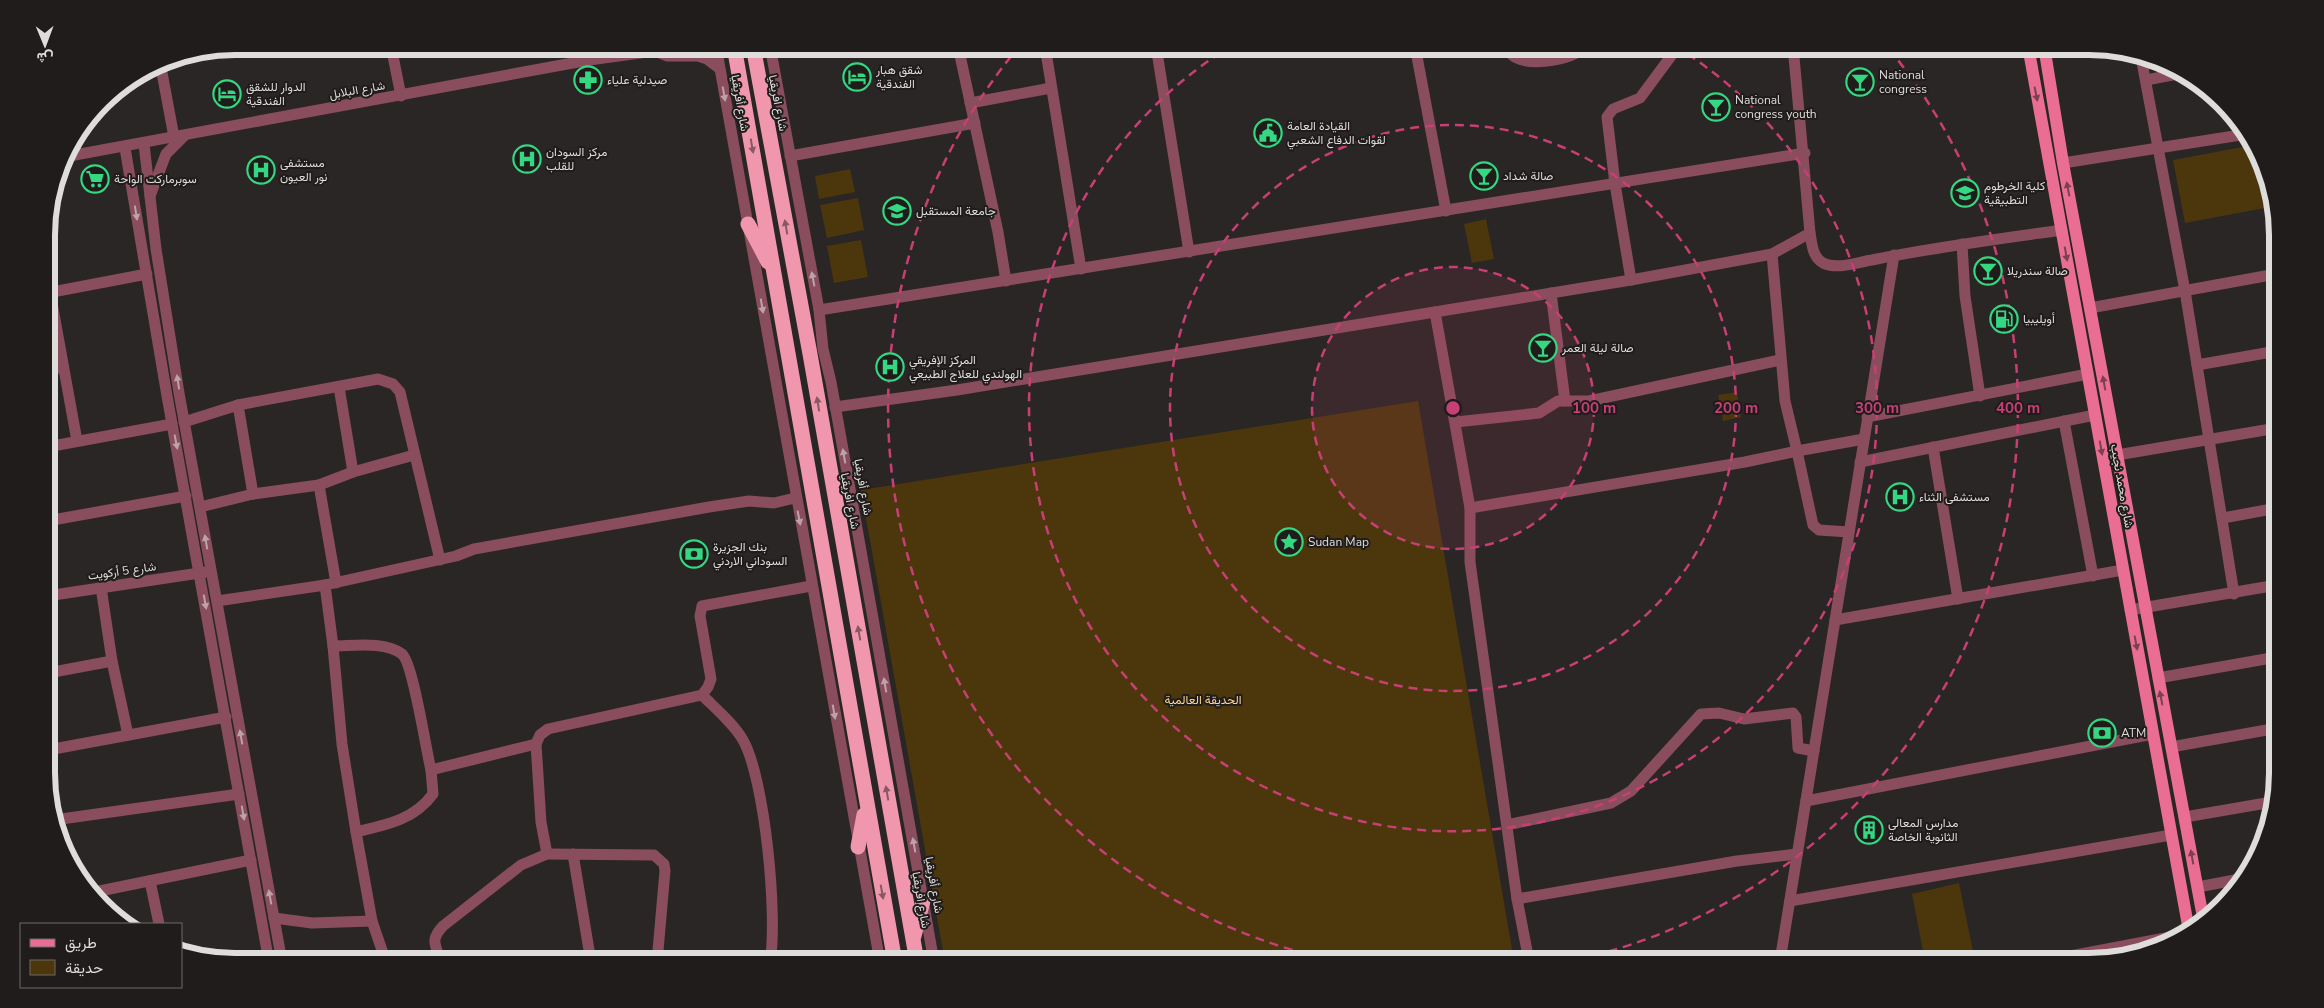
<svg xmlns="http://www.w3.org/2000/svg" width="2324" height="1008" font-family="'Nunito Sans',Vazirmatn,sans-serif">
	<rect width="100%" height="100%" fill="#2a2625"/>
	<g fill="#4c360c">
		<polygon points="2253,145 2264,163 2275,206 2185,223 2173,160"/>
		<polygon points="850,169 855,192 819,199 815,176"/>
		<polygon points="858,198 864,230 827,238 820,205"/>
		<polygon points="1486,219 1494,259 1472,263 1464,224"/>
		<polygon points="861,240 868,277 834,283 827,246"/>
		<polygon points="1737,392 1741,417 1723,421 1718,395"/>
		<polygon points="1418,401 1514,961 945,962 861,490"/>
		<polygon points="1959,883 1975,961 1925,961 1912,894"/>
	</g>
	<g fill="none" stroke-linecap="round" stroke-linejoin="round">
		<g stroke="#894d5d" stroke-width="11">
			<polyline points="391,46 401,96"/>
			<polyline points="586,46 589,60"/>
			<polyline points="716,46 880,962"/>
			<polyline points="770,46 819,310 823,349 831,382 934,962"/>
			<polyline points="958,46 998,232 1006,281"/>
			<polyline points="1045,46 1081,269"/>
			<polyline points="1156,46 1189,252"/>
			<polyline points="1415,46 1446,211"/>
			<path d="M1507 46C1512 73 1575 60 1587 46"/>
			<path d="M1793 46 1810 233C1812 243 1812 257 1823 263 1837 270 1858 262 1872 260 1935 247 1998 239 2062 230"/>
			<polyline points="2141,57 2185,291 2234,594"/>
			<polyline points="160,62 174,137"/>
			<polyline points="2146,80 2183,73"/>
			<polyline points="970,103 1051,88"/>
			<polyline points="144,144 156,249 179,393 282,962"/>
			<polyline points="125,148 167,396 269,962"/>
			<polyline points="790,156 975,123"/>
			<polyline points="64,157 589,60 655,51 667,56 698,56 707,59 719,68"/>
			<polyline points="2063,163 2247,134"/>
			<polyline points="150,196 166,154 185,135"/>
			<polyline points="1962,244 1965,296 1980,396"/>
			<polyline points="1631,280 1615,184 1607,117 1613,109 1640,98 1677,48 1692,46"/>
			<polyline points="50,292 77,441"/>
			<polyline points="47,293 147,274"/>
			<polyline points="1551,293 1565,401"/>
			<polyline points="2090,308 2276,274"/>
			<polyline points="819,310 1805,153"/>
			<polyline points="1435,312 1470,508 1470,562 1517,899 1529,961"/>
			<polyline points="2197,365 2277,351"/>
			<polyline points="47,370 63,367"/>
			<polyline points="339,387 353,472"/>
			<polyline points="238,405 253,494"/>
			<polyline points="835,407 957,390 1631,280 1772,254 1810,233"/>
			<polyline points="1867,417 2088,374"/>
			<polyline points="2064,421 2093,576"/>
			<polyline points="184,422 238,405 378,379 393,384 400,392 440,560"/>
			<polyline points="1456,422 1539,413 1558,401 1589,401 1780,360"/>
			<polyline points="47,447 172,424"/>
			<polyline points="1933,447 1958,599"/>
			<polyline points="2117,455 2277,428"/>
			<polyline points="1860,462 2095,415"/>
			<polyline points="319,485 336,583"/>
			<polyline points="200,507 253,494 319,485 353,472 414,455"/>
			<polyline points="1470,508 1745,462 1797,451 1785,401 1772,254"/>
			<polyline points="2223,518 2277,508"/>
			<polyline points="47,521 186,496"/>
			<polyline points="1849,532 1819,530 1813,525 1797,451 1864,439"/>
			<path d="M325 585 333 646C354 646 384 641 402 654 413 663 426 750 431 770"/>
			<polyline points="101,587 112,661 128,735"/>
			<polyline points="47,596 206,572"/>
			<polyline points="217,601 325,585 456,556 474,549 709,507 749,501 774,503 795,498"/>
			<polyline points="2130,610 2277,585"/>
			<polyline points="1835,620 2123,570"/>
			<polyline points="333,646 342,744 356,832"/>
			<polyline points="48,673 112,661"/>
			<polyline points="2158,678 2277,657"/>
			<path d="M702 695C716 709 733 723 743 740 765 779 778 917 770 962"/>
			<polyline points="2171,747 2278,728"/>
			<polyline points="48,750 226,717"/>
			<polyline points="1806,801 2153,734"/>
			<polyline points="2185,817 2272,802"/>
			<polyline points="54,820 239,794"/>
			<polyline points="1507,825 1611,803 1631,791 1701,714 1719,713 1744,719 1793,713 1796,717 1798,748 1814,751"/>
			<polyline points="547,854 654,855 664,864 665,871 657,962"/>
			<polyline points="573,854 591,962"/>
			<polyline points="150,881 159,924"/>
			<polyline points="2198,887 2245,878"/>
			<polyline points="90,893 251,860"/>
			<polyline points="1517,899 1737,861 1797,854"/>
			<polyline points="1790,901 2171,835"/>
			<path d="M274 918 312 923 372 921 356 832C386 825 414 820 433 794L431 770 536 744"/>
			<polyline points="372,921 386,962"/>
			<polyline points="1780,961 1894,255"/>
			<polyline points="2044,961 2181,935"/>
			<path d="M441 962C435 944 430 940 443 926L521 865 547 854 541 822 536 744 540 735 548 729 702 695 708 687 711 679 700 616 702 606 811 586"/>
		</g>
		<g stroke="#ea6e93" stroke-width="12">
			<polyline points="2028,46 2189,931"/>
			<polyline points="2044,46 2063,163 2204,923"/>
		</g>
		<g stroke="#f096ad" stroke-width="15">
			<polyline points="734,46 895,962"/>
			<polyline points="753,46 810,354 917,962"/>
			<polyline points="748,224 768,262"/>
			<polyline points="858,847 864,815"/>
			<polyline points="914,936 923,901"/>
		</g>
	</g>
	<defs><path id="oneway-solid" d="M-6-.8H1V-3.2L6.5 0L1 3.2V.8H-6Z" transform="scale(1.25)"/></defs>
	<g fill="#bda3a9">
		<use href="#oneway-solid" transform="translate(724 94) rotate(80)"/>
		<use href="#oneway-solid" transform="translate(136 213) rotate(81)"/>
		<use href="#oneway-solid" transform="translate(813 279) rotate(-101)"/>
		<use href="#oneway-solid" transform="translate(762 306) rotate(80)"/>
		<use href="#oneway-solid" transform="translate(178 382) rotate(-99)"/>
		<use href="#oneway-solid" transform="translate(176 442) rotate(79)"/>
		<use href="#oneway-solid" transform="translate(844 456) rotate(-100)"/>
		<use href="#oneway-solid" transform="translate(799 518) rotate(79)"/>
		<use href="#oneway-solid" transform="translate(206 542) rotate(-100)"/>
		<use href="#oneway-solid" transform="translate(205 602) rotate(80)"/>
		<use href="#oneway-solid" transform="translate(885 685) rotate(-100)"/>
		<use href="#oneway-solid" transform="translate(834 712) rotate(80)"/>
		<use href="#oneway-solid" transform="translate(241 737) rotate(-100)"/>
		<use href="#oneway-solid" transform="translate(243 813) rotate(80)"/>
		<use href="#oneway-solid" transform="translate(914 845) rotate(-100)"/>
		<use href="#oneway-solid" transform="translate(270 897) rotate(-100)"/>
	</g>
	<g fill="#7b4152">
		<use href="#oneway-solid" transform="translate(2036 94) rotate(79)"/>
		<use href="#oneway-solid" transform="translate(2068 189) rotate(-101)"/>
		<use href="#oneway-solid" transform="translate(2066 254) rotate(80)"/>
		<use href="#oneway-solid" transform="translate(2104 383) rotate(-100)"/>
		<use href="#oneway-solid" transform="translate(2101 448) rotate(80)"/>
		<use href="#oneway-solid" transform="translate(2136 643) rotate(79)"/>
		<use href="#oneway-solid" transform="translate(2161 698) rotate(-101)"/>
		<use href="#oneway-solid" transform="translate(2192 857) rotate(-100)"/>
	</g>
	<g fill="#885964">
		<use href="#oneway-solid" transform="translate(752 146) rotate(80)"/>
		<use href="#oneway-solid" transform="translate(786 227) rotate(-100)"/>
		<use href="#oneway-solid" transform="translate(818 404) rotate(-99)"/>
		<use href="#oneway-solid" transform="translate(859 633) rotate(-100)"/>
		<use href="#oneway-solid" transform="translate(887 793) rotate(-100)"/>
		<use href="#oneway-solid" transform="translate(882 892) rotate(80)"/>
	</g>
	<circle cx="1453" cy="408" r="141" fill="#c83f75" fill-opacity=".12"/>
	<g fill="none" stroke="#c83f75" stroke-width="2.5" stroke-dasharray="9 6">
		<circle cx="1453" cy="408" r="141"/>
		<circle cx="1453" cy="408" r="283"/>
		<path d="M1675 46A424 424 0 1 1 1231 46"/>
		<path d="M1336 961A565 565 0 0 1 1017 49M1889 49A565 565 0 0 1 1570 961"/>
	</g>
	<defs>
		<g id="hotel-ring" transform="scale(1.4375)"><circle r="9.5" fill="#201c1c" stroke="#34d881" stroke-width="1.5"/><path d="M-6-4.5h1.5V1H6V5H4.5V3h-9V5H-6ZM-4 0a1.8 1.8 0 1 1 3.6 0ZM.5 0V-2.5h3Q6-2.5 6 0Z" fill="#34d881"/></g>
		<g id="pharmacy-ring" transform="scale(1.4375)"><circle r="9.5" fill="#201c1c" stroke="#34d881" stroke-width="1.5"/><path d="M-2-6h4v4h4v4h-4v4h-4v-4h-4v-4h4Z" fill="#34d881"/></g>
		<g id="bar-ring" transform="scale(1.4375)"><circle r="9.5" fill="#201c1c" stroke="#34d881" stroke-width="1.5"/><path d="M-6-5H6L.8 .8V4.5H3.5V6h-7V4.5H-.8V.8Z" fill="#34d881"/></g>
		<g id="civic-ring" transform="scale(1.4375)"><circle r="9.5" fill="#201c1c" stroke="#34d881" stroke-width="1.5"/><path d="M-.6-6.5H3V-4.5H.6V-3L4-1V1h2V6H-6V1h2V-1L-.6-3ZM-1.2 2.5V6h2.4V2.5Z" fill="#34d881"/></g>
		<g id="hospital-ring" transform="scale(1.4375)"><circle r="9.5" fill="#201c1c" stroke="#34d881" stroke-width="1.5"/><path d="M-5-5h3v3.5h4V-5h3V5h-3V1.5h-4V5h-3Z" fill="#34d881"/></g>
		<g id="supermarket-ring" transform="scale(1.4375)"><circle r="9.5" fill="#201c1c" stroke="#34d881" stroke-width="1.5"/><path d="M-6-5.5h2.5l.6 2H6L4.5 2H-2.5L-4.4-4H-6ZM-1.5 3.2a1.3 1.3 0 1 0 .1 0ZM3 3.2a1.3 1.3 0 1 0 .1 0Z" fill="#34d881"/></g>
		<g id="university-ring" transform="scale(1.4375)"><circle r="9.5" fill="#201c1c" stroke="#34d881" stroke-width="1.5"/><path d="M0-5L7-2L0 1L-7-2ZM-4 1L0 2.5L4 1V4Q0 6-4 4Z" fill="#34d881"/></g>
		<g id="fuel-ring" transform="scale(1.4375)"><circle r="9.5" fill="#201c1c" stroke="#34d881" stroke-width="1.5"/><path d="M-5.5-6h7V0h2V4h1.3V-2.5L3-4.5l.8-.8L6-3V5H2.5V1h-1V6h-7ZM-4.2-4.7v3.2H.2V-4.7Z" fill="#34d881"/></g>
		<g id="sight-ring" transform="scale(1.4375)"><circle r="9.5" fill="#201c1c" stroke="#34d881" stroke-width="1.5"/><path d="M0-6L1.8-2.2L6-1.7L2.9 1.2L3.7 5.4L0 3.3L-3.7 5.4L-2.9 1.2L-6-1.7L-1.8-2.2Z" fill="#34d881"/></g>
		<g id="bank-ring" transform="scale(1.4375)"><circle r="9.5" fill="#201c1c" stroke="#34d881" stroke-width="1.5"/><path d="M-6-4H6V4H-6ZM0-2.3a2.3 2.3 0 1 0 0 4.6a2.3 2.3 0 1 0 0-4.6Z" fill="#34d881"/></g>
		<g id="building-ring" transform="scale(1.4375)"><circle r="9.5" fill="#201c1c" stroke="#34d881" stroke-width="1.5"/><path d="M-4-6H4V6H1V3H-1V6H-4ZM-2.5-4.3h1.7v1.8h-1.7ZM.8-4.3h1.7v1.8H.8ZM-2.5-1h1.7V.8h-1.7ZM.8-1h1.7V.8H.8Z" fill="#34d881"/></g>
	</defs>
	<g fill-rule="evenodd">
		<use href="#hotel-ring" x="857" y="77"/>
		<use href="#pharmacy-ring" x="588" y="80"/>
		<use href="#bar-ring" x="1860" y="82"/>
		<use href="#hotel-ring" x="227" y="94"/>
		<use href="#bar-ring" x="1716" y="107"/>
		<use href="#civic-ring" x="1268" y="133"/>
		<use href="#hospital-ring" x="527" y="159"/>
		<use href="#hospital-ring" x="261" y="170"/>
		<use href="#bar-ring" x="1484" y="176"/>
		<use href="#supermarket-ring" x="95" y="179"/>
		<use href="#university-ring" x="1965" y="193"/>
		<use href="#university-ring" x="897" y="211"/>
		<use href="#bar-ring" x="1988" y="271"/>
		<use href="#fuel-ring" x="2004" y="319"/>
		<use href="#bar-ring" x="1543" y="348"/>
		<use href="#hospital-ring" x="890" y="367"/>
		<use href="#hospital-ring" x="1900" y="497"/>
		<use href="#sight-ring" x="1289" y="542"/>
		<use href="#bank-ring" x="694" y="554"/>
		<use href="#bank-ring" x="2102" y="733"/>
		<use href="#building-ring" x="1869" y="830"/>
	</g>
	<g text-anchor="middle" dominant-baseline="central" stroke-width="4" stroke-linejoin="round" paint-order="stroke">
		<g font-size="12" fill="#dfdcdc" stroke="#201c1c" text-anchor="start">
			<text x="876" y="70">شقق هبار<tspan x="876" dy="14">الفندقية</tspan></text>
			<text x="1879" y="75">National<tspan x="1879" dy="14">congress</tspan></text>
			<text x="607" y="80">صيدلية علياء</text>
			<text x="246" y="87">الدوار للشقق<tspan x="246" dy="14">الفندقية</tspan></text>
			<text x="1735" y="100">National<tspan x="1735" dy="14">congress youth</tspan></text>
			<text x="1287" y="126">القيادة العامة<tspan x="1287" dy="14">لقوات الدفاع الشعبي</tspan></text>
			<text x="546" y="152">مركز السودان<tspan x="546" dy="14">للقلب</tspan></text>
			<text x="280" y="163">مستشفى<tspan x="280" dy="14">نور العيون</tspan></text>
			<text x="1503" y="176">صالة شداد</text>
			<text x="114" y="179">سوبرماركت الواحة</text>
			<text x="1984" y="186">كلية الخرطوم<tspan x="1984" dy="14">التطبيقية</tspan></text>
			<text x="916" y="211">جامعة المستقبل</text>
			<text x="2007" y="271">صالة سندريلا</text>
			<text x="2023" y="319">أويليبيا</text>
			<text x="1562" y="348">صالة ليلة العمر</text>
			<text x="909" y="360">المركز الإفريقي<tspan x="909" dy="14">الهولندي للعلاج الطبيعي</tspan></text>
			<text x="1919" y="497">مستشفى الثناء</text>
			<text x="1308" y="542">Sudan Map</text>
			<text x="713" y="547">بنك الجزيرة<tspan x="713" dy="14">السوداني الاردني</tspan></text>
			<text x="2121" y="733">ATM</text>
			<text x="1888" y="823">مدارس المعالي<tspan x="1888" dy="14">الثانوية الخاصة</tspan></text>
		</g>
		<g font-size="12" fill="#dfdcdc" stroke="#201c1c">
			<text transform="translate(357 90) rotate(-10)">شارع البلابل</text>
			<text transform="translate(740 103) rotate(80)">شارع أفريقيا</text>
			<text transform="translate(778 103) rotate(79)">شارع افريقيا</text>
			<text transform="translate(2122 486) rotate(80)">شارع محمد نجيب</text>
			<text transform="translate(863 487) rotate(80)">شارع أفريقيا</text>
			<text transform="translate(850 501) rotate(79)">شارع افريقيا</text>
			<text transform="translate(122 571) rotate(-8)">شارع 5 أركويت</text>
			<text transform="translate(934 885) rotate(80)">شارع أفريقيا</text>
			<text transform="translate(921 900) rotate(80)">شارع افريقيا</text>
		</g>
		<g font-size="12" fill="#fed696" stroke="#201c1c">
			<text x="1203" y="700">الحديقة العالمية</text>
		</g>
	</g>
	<path d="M0 0H2324V1008H0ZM235 55H2089A180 180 0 0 1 2269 235V773A180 180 0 0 1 2089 953H235A180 180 0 0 1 55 773V235A180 180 0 0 1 235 55Z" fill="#201c1c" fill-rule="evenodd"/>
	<path fill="none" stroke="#dfdcdc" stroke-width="6" d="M235 55H2089A180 180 0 0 1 2269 235V773A180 180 0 0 1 2089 953H235A180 180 0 0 1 55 773V235A180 180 0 0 1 235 55Z"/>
	<circle cx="1453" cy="408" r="8" fill="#c83f75" stroke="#201c1c" stroke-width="2.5"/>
	<g font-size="15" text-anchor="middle" font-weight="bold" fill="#c83f75" stroke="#201c1c" stroke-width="4" stroke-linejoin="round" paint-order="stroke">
		<text x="1594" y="413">100 m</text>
		<text x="1736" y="413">200 m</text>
		<text x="1877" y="413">300 m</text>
		<text x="2018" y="413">400 m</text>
	</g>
	<rect x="20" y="923" width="162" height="65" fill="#201c1c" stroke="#6c6969"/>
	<rect x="30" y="939" width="25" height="8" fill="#ea6e93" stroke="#6c6969"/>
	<text x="65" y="948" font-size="15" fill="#dfdcdc">طريق</text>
	<rect x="30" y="960" width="25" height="15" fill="#4c360c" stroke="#6c6969"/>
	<text x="65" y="973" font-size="15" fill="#dfdcdc">حديقة</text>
	<g transform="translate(45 45) rotate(179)" stroke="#201c1c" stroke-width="4" paint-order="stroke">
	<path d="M0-4L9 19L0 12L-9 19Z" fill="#dfdcdc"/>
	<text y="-8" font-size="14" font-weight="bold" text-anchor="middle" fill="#dfdcdc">ش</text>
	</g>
</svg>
